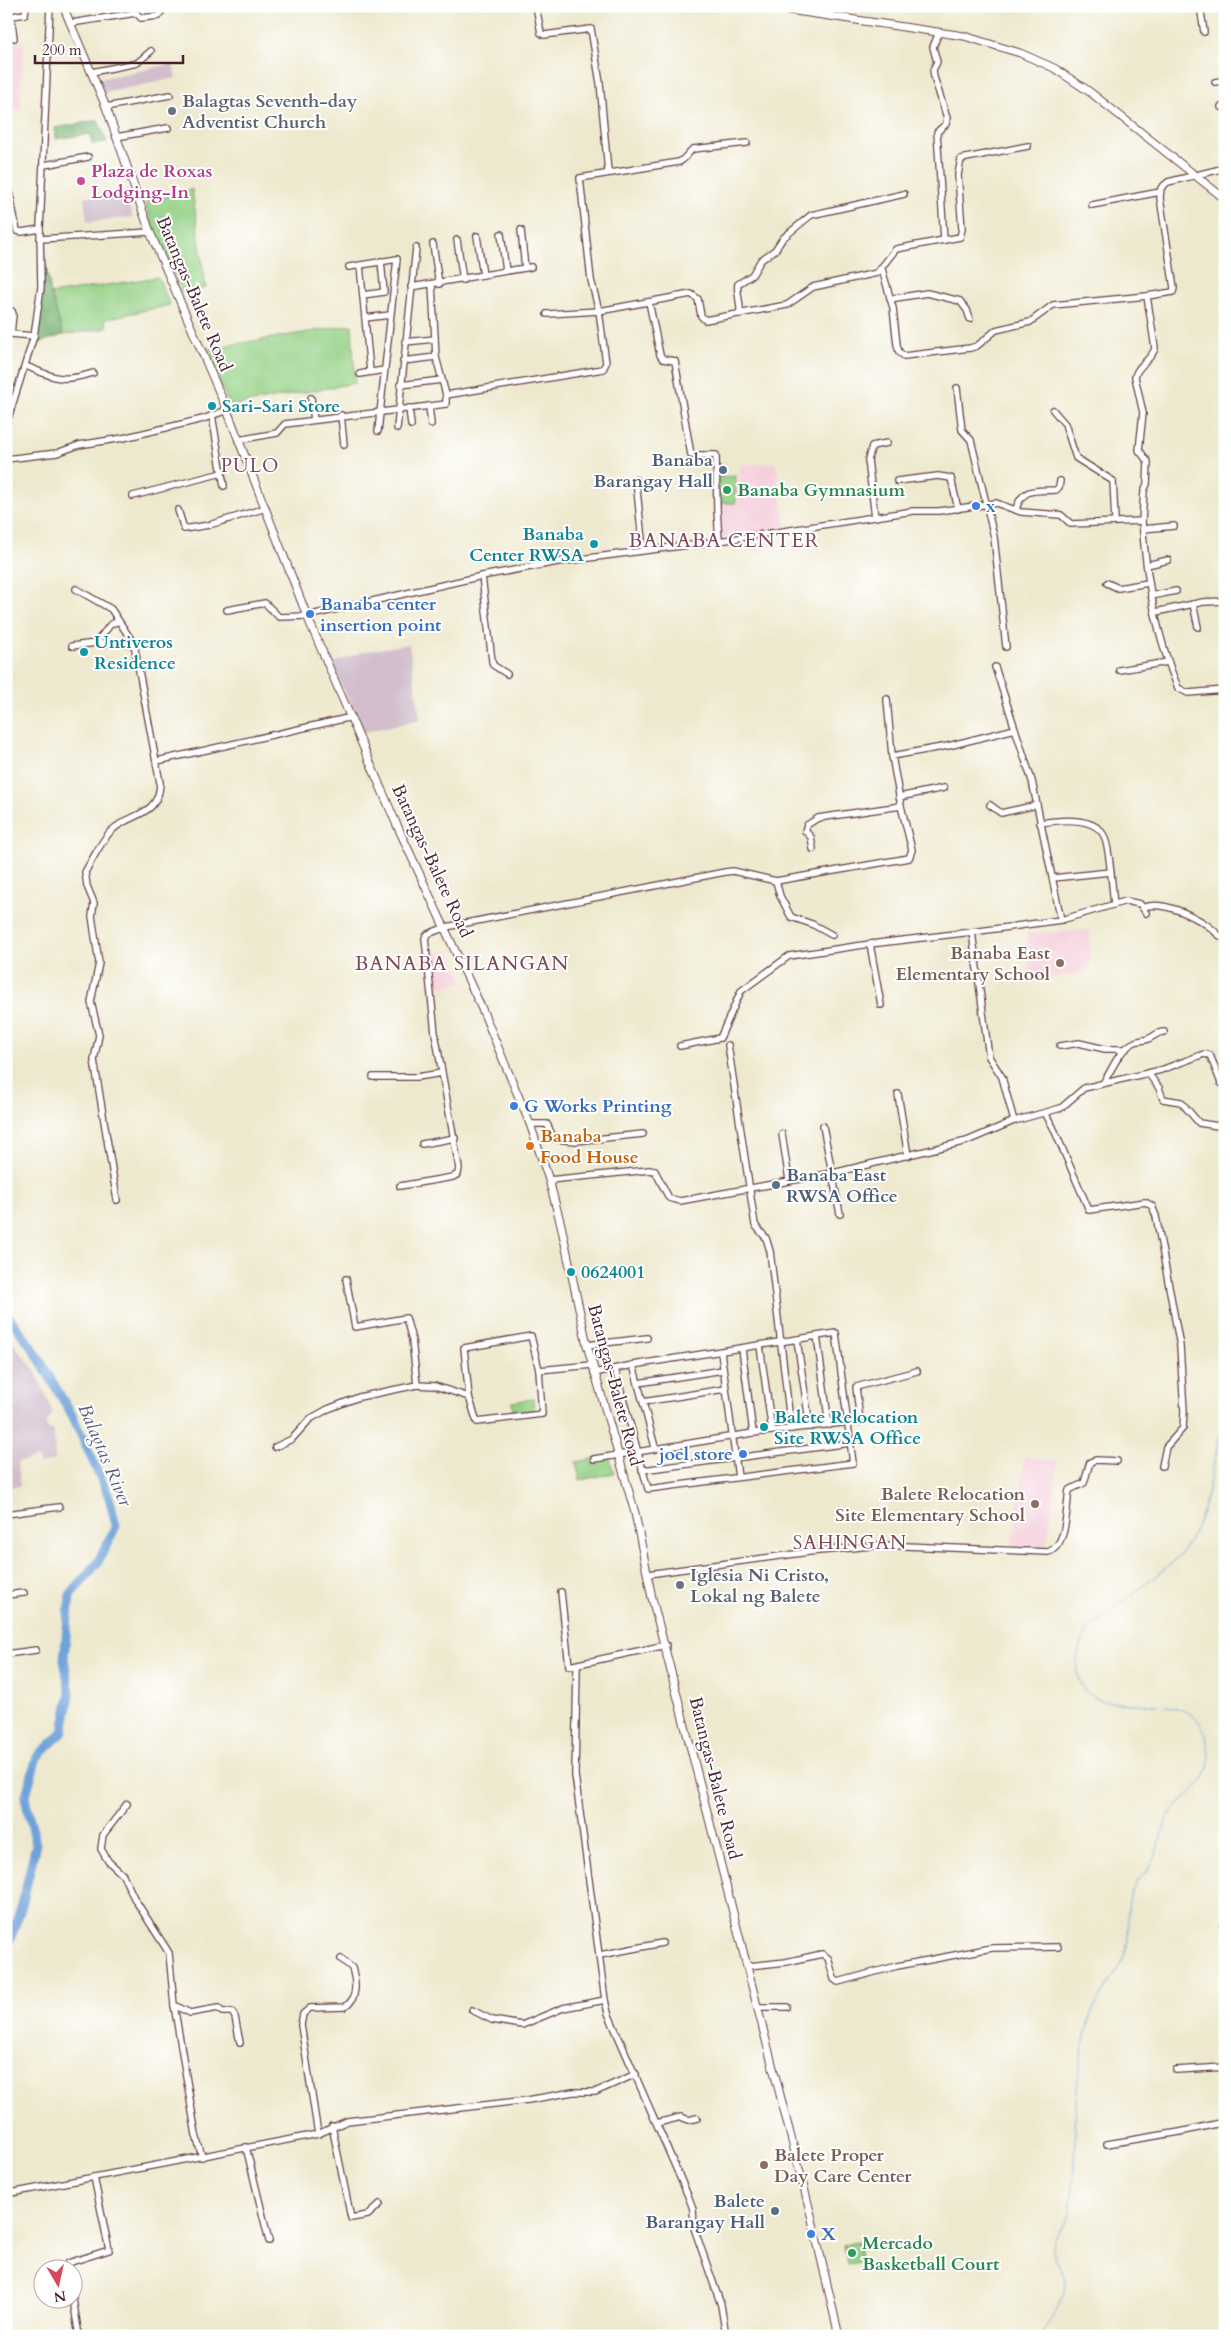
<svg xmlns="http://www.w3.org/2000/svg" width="1231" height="2342" font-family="Cardo,serif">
	<rect width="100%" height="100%" fill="#fff"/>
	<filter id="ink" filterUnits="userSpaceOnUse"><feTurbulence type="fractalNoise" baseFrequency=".02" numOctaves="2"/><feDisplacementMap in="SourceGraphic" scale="10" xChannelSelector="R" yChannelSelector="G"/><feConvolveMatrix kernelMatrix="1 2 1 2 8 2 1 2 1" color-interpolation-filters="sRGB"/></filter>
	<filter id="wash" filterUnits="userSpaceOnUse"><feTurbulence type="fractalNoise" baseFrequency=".0096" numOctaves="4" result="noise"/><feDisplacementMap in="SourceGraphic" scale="20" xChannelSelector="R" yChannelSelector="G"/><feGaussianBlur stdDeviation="1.12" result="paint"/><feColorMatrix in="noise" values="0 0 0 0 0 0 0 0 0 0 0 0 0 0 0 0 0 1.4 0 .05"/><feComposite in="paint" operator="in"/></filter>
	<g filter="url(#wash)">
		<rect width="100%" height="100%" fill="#eee9ce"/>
		<g fill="#f5cfdb">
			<polygon points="24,40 20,110 6,112 6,42"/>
			<polygon points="776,463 786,529 719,538 717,504 739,504 740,465"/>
			<polygon points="1090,930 1090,971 1031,982 1026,933"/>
			<polygon points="449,951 464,982 432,990 429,955"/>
			<polygon points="1025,1457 1058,1461 1046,1549 1012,1547"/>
		</g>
		<g fill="#d1bdcc">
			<polygon points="173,64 176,78 104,93 99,79"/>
			<polygon points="105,193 106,197 124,194 133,217 87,222 84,197"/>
			<polygon points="409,644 420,720 363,732 332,664 362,652"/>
			<polygon points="6,1335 35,1370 53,1413 46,1423 47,1428 54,1431 55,1460 40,1464 38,1458 18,1462 20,1486 6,1488"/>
		</g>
		<g fill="#95d186" stroke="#707858">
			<polygon points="192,189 206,288 182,292 154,229 145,203"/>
			<polygon points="158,277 170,305 105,319 107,328 63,335 51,294"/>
			<polygon points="352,325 355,383 230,406 205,349"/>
			<polygon points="736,476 736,503 718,503 718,477"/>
			<polygon points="533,1399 534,1410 513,1413 512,1402"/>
			<polygon points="609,1456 614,1473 580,1480 576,1462"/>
			<polygon points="858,2242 860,2262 847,2264 844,2245"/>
		</g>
		<g fill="#78b373" stroke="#61694f">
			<polygon points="98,120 107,142 92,144 90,134 56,139 55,128"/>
			<polygon points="42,242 51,294 63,335 35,344 43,286"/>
		</g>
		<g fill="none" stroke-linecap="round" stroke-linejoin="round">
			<path stroke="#6fa2da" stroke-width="1" d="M1042 2336C1049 2320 1071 2293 1065 2278 1061 2269 1053 2256 1052 2246 1052 2232 1068 2226 1070 2213 1078 2161 1071 2106 1082 2054 1084 2041 1087 2024 1092 2012 1101 1993 1116 1975 1124 1956 1132 1937 1125 1915 1130 1896 1134 1880 1150 1871 1156 1856 1161 1843 1161 1827 1169 1815 1182 1797 1203 1790 1208 1766 1210 1756 1208 1745 1206 1736 1190 1676 1084 1733 1077 1671 1075 1655 1081 1640 1090 1627L1171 1564C1200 1536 1206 1500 1214 1461 1217 1449 1219 1435 1225 1424"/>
			<polyline stroke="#6fa2da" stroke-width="9" points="6,1313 34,1350 73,1417 109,1497 116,1526 98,1562 70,1595 64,1659 70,1694 63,1732 37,1757 25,1798 36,1844 22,1905 6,1952"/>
		</g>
	</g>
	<g filter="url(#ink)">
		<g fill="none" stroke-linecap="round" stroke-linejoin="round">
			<g stroke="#633d43" stroke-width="8">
				<g id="minor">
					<polyline points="536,6 541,33 544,35 591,29 600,83 608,172"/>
					<polyline points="1200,6 1204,32"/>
					<polyline points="11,16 14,38"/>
					<polyline points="6,17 25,14 26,6"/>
					<polyline points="71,23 136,13 141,18 159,16 164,6"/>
					<polyline points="939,32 933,47 937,62 933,70 934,77 947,118 946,124 937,132 944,240"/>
					<polyline points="92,72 137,63 151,51"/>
					<polyline points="1215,82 1225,80"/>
					<polyline points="106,107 170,95"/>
					<polyline points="1221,107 1225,106"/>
					<polyline points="116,137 168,128"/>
					<polyline points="44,165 88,157"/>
					<polyline points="6,174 17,231 22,232 40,229"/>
					<polyline points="1092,205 1160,192"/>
					<polyline points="521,230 525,268"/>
					<polyline points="501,234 506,271"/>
					<polyline points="477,236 483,275"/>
					<polyline points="40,239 150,232"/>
					<polyline points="457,240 463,280"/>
					<polyline points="433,244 439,284"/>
					<polyline points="360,265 370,372"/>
					<polyline points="349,267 397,259 378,431"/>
					<polyline points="882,269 893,308 897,345 899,352 904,356 970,348 977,346 996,330 1030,322 1053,305 1147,296"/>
					<polyline points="411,287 531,267"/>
					<polyline points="363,295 384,292 381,261"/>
					<polyline points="890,299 927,293 960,301 967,310 970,319"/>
					<polyline points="649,302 660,355 663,359 675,361 676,367 691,455 716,455 717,510 719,541"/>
					<polyline points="6,311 12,311 13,314 11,334 34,336"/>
					<polyline points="547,314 599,311 691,294 698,299 701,316 705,320 787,305 813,287 877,273 896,249 960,237 962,229 958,175 961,159 1028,146"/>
					<path d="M740 314C741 304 736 290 738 284L752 275 761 260 775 250 783 238 811 215 904 194"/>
					<polyline points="365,318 390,315"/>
					<polyline points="405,342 435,339"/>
					<polyline points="403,361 436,357"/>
					<path d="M26 366C55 378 61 383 93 373"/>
					<polyline points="360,374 384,370"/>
					<polyline points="400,385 442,380"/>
					<polyline points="957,388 962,430 971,440 994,537 1006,647"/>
					<path d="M446 395 603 369 606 363 599 311 591 280 580 178 679 162C686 159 687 153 693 149L747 143"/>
					<polyline points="311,398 314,420"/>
					<polyline points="429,406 431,424"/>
					<polyline points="409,408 411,425"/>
					<polyline points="1053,410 1065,424 1076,458 1113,481 1115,520"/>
					<polyline points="212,415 224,486"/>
					<polyline points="341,415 344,445"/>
					<polyline points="6,425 34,336 41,287 40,229 50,6"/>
					<polyline points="397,428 416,248"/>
					<polyline points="238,440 277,433 285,424 446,404 446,395 436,357 432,284"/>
					<polyline points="6,459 57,453 79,445 123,438 203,419 227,410"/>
					<polyline points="636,480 643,550"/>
					<polyline points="897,481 938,476 951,478 958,509"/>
					<polyline points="133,496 222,473"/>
					<path d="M1016 509C1023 487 1035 491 1056 490L1059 487 1060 481"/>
					<polyline points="178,510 184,529 209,525 266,508"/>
					<polyline points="875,517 868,460 872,446 887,443"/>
					<path d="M1142 521C1146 577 1156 635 1178 688L1188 693 1225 690"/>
					<polyline points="1143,529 1174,526"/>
					<polyline points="1147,565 1168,560"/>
					<polyline points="482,576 492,661 493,665 507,674"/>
					<polyline points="1107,583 1118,588 1148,583"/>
					<path d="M76 589 111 609 134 644 160 783C159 818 129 812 110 832 100 843 93 859 85 872L87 886 94 903 92 916 99 963 91 1002 99 1035 94 1060 117 1200"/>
					<polyline points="1151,596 1176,591"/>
					<polyline points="1193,604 1198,627"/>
					<path d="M227 610 265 603 279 617 307 616 482 576 558 562 719 541 913 511H939L996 503 1021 512 1061 515 1071 524 1142 521 1144 491 1147 484 1148 462 1139 450 1143 413 1135 377C1137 365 1152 360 1155 348L1147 296 1173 292 1174 288 1160 198 1161 188 1168 182 1225 168"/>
					<polyline points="1156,612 1203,602 1225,601"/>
					<polyline points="96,643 110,625 118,621"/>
					<polyline points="72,646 96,643 134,644"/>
					<polyline points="995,667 1032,781 1061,920"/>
					<polyline points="1119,670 1168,662"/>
					<polyline points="887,699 892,756"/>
					<polyline points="157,761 352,717"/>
					<polyline points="899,797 944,788"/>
					<polyline points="990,805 1001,813 1037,805"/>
					<path d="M1040 823C1058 820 1092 816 1103 834 1110 845 1112 889 1114 904"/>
					<polyline points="813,849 811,837 805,831 807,825 818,818 901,806"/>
					<polyline points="1053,878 1110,872"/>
					<polyline points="776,881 780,896 791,917 812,924 832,935"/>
					<path d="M1144 907C1163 901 1190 914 1207 925 1213 929 1218 936 1225 939"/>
					<polyline points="972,932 1061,920 1126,901 1140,904 1146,913"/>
					<polyline points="881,1005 870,944 972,932 989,1057 1002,1077 1014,1121"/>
					<polyline points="728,1045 755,1225 766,1238 770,1251 791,1429"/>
					<polyline points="680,1046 720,1038 741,991 789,956 870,944"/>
					<polyline points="1060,1046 1079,1043 1105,1049 1126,1049"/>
					<polyline points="1148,1073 1159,1088 1163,1099 1181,1102 1199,1123 1218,1126"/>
					<polyline points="373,1077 417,1077 442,1073"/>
					<path d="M1103 1083C1113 1069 1118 1050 1135 1042 1140 1040 1146 1041 1150 1038 1156 1035 1157 1032 1164 1032"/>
					<polyline points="898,1094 908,1156"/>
					<polyline points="1045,1113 1053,1127 1089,1210 1145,1202 1152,1206 1156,1216 1180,1346 1184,1411 1183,1428 1166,1447 1162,1466"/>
					<polyline points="530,1124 547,1124 554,1139 576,1141 643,1134"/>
					<polyline points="823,1126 840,1214"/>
					<polyline points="782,1134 789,1180"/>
					<polyline points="422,1144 455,1138"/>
					<polyline points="549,1180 649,1170 655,1171 669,1198 680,1201 833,1173 967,1141 1014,1121 1061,1108 1084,1088 1161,1070 1204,1054 1210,1055 1221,1083 1225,1085"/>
					<polyline points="400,1186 453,1177 458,1174 459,1168 435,1033 425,938 428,934 446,927 725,872 733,871 776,881 909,858 912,850 901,806 892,756 948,746 1015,729"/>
					<polyline points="346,1279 355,1327 406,1318 412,1340 417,1385 435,1386 469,1397"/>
					<polygon points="531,1336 539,1370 542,1414 477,1422 469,1397 464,1348"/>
					<polyline points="817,1336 829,1425"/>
					<polyline points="797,1340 810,1427"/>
					<polyline points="587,1345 647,1338"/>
					<polyline points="760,1346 772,1431"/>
					<polyline points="742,1349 753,1433"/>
					<polyline points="721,1352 738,1477"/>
					<polyline points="633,1365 655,1447"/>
					<polyline points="539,1370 592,1365"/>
					<polyline points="594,1373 633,1365 836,1333 853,1463 648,1489 615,1369"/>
					<polyline points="638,1383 723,1370"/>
					<polyline points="643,1402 725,1389"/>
					<polyline points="275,1447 292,1439 310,1419 328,1409 359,1397 417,1385"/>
					<polyline points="594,1459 753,1433 860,1421 856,1387 917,1371"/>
					<polyline points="642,1470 851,1443"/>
					<polyline points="6,1514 59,1507"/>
					<path d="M648 1574 809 1552 881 1545 1048 1552C1068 1546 1066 1507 1069 1490L1084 1483 1090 1462 1096 1460 1117 1461"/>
					<polyline points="561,1592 569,1666 666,1645"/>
					<polyline points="6,1595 24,1593"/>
					<polyline points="6,1654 36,1650"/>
					<polyline points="577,1665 575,1775 605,2000 608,2013 689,2198 693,2209 694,2228 721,2305 726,2336"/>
					<polyline points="127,1804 103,1835 101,1849 108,1861 123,1875 134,1898 169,1953 174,2005 196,2135 202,2157"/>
					<polyline points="1223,1927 1225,1927"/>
					<polyline points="600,1955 662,1943"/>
					<polyline points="748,1966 786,1962 822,1954 828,1958 834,1979 838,1982 897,1966 992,1948 1058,1947"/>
					<polyline points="174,2005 190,2013 218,2008 222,2012 232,2012 235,2017 240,2043"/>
					<polyline points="758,2007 787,2007"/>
					<polyline points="472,2010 492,2020 522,2025 563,2008 605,2000"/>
					<polyline points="1176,2070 1225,2067"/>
					<polyline points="657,2123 681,2117 689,2120 697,2118"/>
					<polyline points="332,2126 351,2218 368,2215 380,2204"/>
					<path d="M318 2134 301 2025 303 2014 310 2008 345 2007C358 1999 356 1981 352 1968L341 1959"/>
					<polyline points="1107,2144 1180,2132 1225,2122"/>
					<polyline points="246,2147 269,2241"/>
					<polyline points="6,2194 318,2134 347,2121 528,2100 573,2092 595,2092 636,2074"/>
					<polyline points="67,2270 68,2263 109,2250 94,2177"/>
					<polyline points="72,2293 79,2336"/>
				</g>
			</g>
			<g stroke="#633d43" stroke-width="9">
				<g id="major">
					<polyline points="63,6 106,107 150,232 227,410 307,616 396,823 482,1009 530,1124 549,1180 561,1225 587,1345 635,1513 652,1598 811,2215 839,2336"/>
					<polyline points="762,6 964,36 1020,53 1054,68 1090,92 1225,199"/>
				</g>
			</g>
			<use href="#minor" stroke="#fff" stroke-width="5.5"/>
			<use href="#major" stroke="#fff" stroke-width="7"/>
		</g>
	</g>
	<g fill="#6b7280" stroke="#fff" stroke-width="2">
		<circle cx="172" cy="111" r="5"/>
		<circle cx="680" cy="1585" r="5"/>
	</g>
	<circle fill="#d1479c" stroke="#fff" stroke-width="2" cx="81" cy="181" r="5"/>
	<g fill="#0f9aa8" stroke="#fff" stroke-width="2">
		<circle cx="212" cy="406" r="5"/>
		<circle cx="594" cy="544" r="5"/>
		<circle cx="84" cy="652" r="5"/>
		<circle cx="571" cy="1272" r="5"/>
		<circle cx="764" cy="1427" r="5"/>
	</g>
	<g fill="#5c6f8a" stroke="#fff" stroke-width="2">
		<circle cx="723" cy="470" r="5"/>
		<circle cx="776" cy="1185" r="5"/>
		<circle cx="775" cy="2211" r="5"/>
	</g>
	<g fill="#2e9e5b" stroke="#fff" stroke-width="2">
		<circle cx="727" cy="490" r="5"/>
		<circle cx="852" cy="2253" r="5"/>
	</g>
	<g fill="#3f7fe0" stroke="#fff" stroke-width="2">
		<circle cx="976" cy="506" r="5"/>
		<circle cx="310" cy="614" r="5"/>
		<circle cx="514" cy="1106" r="5"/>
		<circle cx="743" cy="1454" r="5"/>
		<circle cx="811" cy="2234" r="5"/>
	</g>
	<g fill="#8d6e63" stroke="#fff" stroke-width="2">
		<circle cx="1060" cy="963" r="5"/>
		<circle cx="1035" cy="1504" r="5"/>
		<circle cx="764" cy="2165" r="5"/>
	</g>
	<circle fill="#e8710a" stroke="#fff" stroke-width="2" cx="530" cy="1146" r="5"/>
	<g text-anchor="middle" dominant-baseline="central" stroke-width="4" stroke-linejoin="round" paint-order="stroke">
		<g font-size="18" font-weight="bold" fill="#5b616d" stroke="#fff" text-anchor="start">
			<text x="182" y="101">Balagtas Seventh-day<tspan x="182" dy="21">Adventist Church</tspan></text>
			<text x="690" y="1575">Iglesia Ni Cristo,<tspan x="690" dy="21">Lokal ng Balete</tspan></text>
		</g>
		<g font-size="18" font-weight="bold" fill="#b23c85" stroke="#fff" text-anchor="start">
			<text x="91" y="171">Plaza de Roxas<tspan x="91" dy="21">Lodging-In</tspan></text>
		</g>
		<g font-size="18" fill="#4a1f2b" stroke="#fff">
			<text transform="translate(194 294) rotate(67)">Batangas-Balete Road</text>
			<text transform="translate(432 861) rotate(65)">Batangas-Balete Road</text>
			<text transform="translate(615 1385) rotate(75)">Batangas-Balete Road</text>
			<text transform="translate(715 1778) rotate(76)">Batangas-Balete Road</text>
		</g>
		<g font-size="18" font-weight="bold" fill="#0d838f" stroke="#fff" text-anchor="start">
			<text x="222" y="406">Sari-Sari Store</text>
			<text x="584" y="534" text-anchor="end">Banaba<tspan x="584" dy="21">Center RWSA</tspan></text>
			<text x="94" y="642">Untiveros<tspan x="94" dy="21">Residence</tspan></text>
			<text x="581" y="1272">0624001</text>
			<text x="774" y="1417">Balete Relocation<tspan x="774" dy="21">Site RWSA Office</tspan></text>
		</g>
		<g font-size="18" font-weight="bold" fill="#4e5e75" stroke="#fff" text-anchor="end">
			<text x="713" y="460">Banaba<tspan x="713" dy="21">Barangay Hall</tspan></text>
			<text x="786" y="1175" text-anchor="start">Banaba East<tspan x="786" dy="21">RWSA Office</tspan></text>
			<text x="765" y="2201">Balete<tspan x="765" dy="21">Barangay Hall</tspan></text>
		</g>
		<g font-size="18" font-weight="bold" fill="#27864d" stroke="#fff" text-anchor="start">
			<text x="737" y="490">Banaba Gymnasium</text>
			<text x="862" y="2243">Mercado<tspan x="862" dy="21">Basketball Court</tspan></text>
		</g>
		<g font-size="18" font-weight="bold" fill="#366cbe" stroke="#fff" text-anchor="start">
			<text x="986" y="506">x</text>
			<text x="320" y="604">Banaba center<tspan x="320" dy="21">insertion point</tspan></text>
			<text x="524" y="1106">G Works Printing</text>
			<text x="733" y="1454" text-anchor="end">joel store</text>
			<text x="821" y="2234">X</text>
		</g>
		<g font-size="18" font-weight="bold" fill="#785e54" stroke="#fff" text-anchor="end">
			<text x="1050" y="953">Banaba East<tspan x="1050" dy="21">Elementary School</tspan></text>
			<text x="1025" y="1494">Balete Relocation<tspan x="1025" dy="21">Site Elementary School</tspan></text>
			<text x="774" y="2155" text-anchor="start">Balete Proper<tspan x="774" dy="21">Day Care Center</tspan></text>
		</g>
		<g font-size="18" font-weight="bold" fill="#c56008" stroke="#fff" text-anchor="start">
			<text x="540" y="1136">Banaba<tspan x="540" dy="21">Food House</tspan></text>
		</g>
		<g font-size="19" letter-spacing="1" fill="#7d4858" stroke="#fff">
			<text x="250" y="466">PULO</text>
			<text x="850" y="1543">SAHINGAN</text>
		</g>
		<g font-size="19" font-style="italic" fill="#5b5a7a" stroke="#fff">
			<text transform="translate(105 1455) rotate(67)">Balagtas River</text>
		</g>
		<g font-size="20" letter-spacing="1" fill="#7d4858" stroke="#fff">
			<text x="724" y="540">BANABA CENTER</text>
			<text x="462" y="963">BANABA SILANGAN</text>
		</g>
	</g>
	<rect width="1231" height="2342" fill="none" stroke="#fff" stroke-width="25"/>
	<g transform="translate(58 2284) rotate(171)"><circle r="24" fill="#ffffff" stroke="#b7a5aa"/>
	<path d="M0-4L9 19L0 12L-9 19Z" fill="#d1495b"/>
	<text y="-8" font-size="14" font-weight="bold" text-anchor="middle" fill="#4a1f2b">N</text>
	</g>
	<path d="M35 55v8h148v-8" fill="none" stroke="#4a1f2b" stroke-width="2.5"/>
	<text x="42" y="55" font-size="15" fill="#4a1f2b" stroke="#ffffff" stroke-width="4" paint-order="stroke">200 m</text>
</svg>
